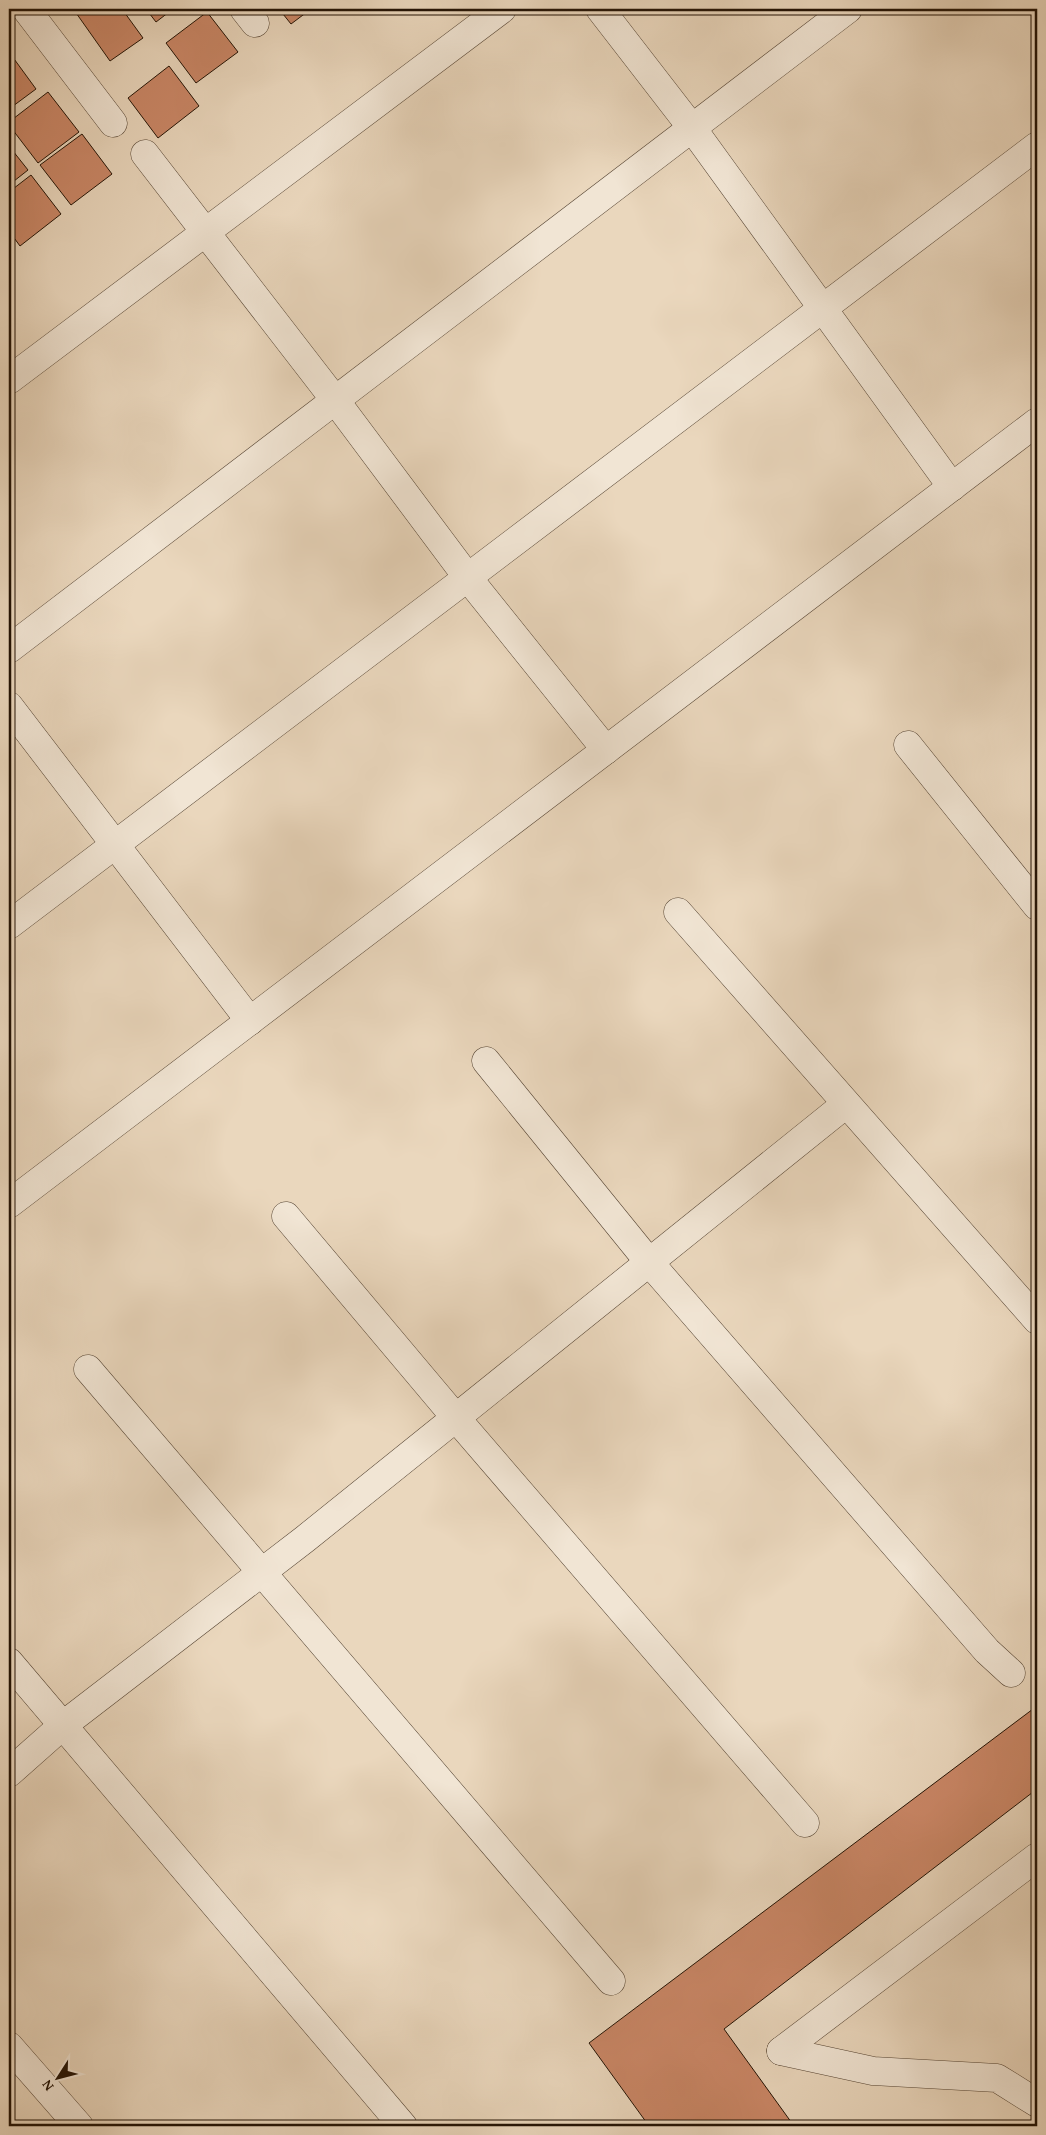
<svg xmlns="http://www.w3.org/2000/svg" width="1046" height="2135" font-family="'Gentium Book Plus',serif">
	<rect width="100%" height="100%" fill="#ead7bd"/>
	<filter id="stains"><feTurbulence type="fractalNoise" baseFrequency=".004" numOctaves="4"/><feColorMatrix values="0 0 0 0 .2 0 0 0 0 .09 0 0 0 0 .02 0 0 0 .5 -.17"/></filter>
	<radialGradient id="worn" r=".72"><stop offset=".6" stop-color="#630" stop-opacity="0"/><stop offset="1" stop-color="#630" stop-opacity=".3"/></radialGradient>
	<g fill="#ca8767" stroke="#231305">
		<polygon points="77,9 122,9 143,38 110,61 74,10"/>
		<polygon points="146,9 173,9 156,22"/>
		<polygon points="279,9 311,9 291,24"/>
		<polygon points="207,12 238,52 196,83 166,43"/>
		<polygon points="9,52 36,89 9,109"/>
		<polygon points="169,66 199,106 158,138 128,98"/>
		<polygon points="48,92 79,132 38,163 9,125 9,122"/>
		<polygon points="82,134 112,174 71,205 40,165"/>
		<polygon points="9,146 28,170 9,185"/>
		<polygon points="31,175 61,214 20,246 9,231 9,192"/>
		<polygon points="1037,1706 1037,1789 724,2029 794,2126 649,2126 589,2043"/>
	</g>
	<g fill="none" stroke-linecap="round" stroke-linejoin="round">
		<g stroke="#543" stroke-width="29">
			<g id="minor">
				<polyline points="26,9 113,123"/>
				<polyline points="244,9 255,23"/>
				<polyline points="600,9 692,128 952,487"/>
				<polyline points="145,154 335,400 468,578 606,750"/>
				<polyline points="9,380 502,9"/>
				<polyline points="9,649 848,9"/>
				<polyline points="9,706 250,1021"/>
				<polyline points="908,745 1037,906"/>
				<polyline points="678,912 1037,1320"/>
				<polyline points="9,925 1037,146"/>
				<polyline points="486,1061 649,1262 987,1651 1011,1673"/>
				<polyline points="9,1204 1037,422"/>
				<polyline points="286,1216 456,1418 805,1823"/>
				<polyline points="88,1369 611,1981"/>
				<polyline points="9,1662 403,2126"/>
				<polyline points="9,1773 62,1726 305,1539 846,1104"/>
				<polyline points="9,2046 79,2126"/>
				<polyline points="781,2051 1037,1857"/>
				<polyline points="781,2051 873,2071 997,2078 1037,2103"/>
			</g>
		</g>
		<use href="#minor" stroke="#f1e5d4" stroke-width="28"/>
	</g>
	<rect width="1046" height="2135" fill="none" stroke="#ead7bd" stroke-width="30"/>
	<rect x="10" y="10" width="1026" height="2115" fill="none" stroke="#231305" stroke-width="2.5"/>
	<rect x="15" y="15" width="1016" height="2105" fill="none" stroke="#231305"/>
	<g transform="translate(58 2078) rotate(234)" stroke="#f1e5d4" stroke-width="4" paint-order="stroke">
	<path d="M0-4L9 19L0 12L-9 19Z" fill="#231305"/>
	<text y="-8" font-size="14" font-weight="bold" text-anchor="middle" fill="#231305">N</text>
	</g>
	<rect width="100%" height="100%" filter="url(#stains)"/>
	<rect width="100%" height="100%" fill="url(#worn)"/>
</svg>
